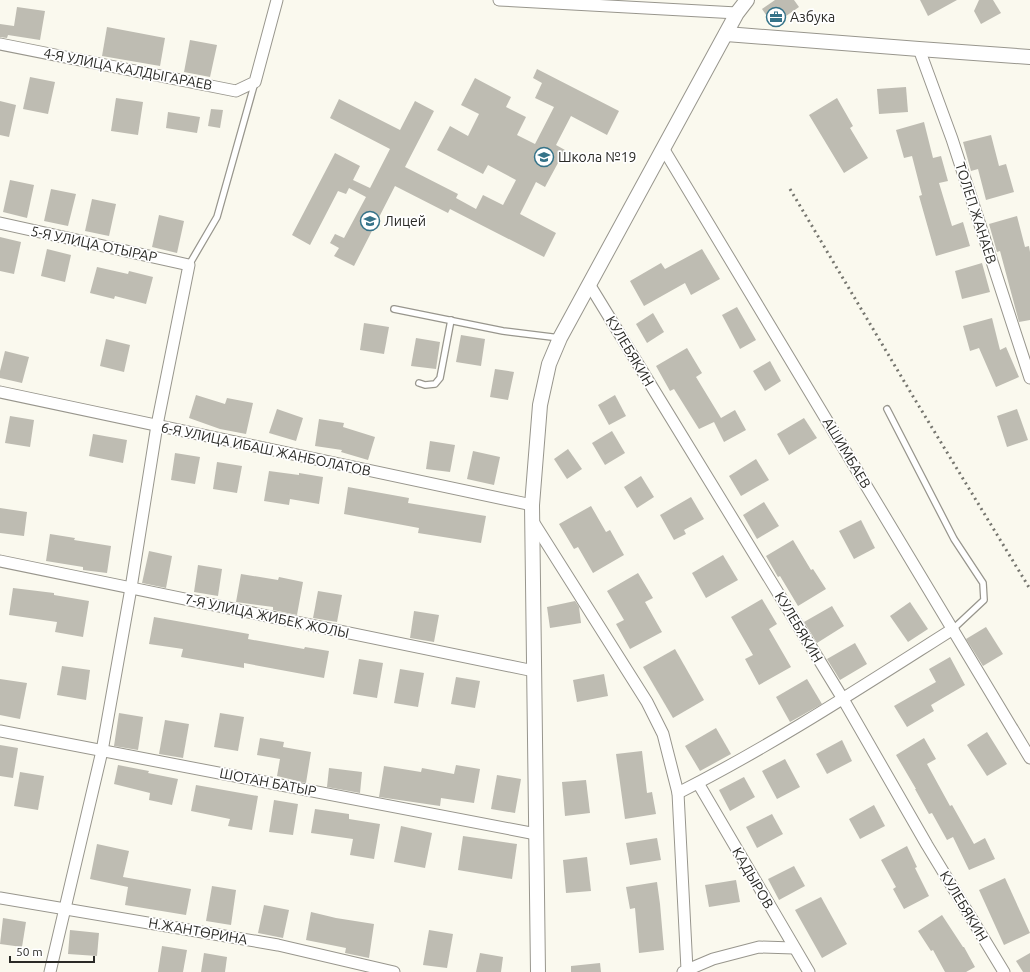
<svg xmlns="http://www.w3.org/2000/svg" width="1030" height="972" font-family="Ubuntu,sans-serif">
	<rect width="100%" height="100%" fill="#faf9ee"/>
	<g fill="#bebcb2">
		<polygon points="775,0 794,0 799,7 773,25 762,9"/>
		<polygon points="920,0 957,0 928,16"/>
		<polygon points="979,0 993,0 1001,13 981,24 974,11"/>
		<polygon points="17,7 45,11 40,40 8,35 7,38 0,37 0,24 14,26"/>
		<polygon points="107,27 165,38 160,66 102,56"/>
		<polygon points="190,40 217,45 210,77 184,72"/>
		<polygon points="537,69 619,111 607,135 571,116 556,145 565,150 545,187 536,182 520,214 556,233 544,257 450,209 448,213 395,186 354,266 334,256 339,248 330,243 335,234 344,238 366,197 349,188 346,194 338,191 310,245 292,235 335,153 360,166 353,180 370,188 390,149 330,118 339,99 400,130 415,101 434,111 405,167 458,194 456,198 476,209 483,195 503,205 516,180 488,165 483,174 437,150 450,126 468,136 479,114 461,105 475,78 511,97 506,107 526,117 517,135 535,144 554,107 535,98 542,83 533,78"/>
		<polygon points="30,77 55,82 48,114 23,109"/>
		<polygon points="906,87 908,112 879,114 877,89"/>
		<polygon points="116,98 143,102 138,135 111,131"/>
		<polygon points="837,98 853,126 850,128 868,158 844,173 809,115"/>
		<polygon points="0,101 16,105 9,137 0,135"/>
		<polygon points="211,109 223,110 220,128 208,126"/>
		<polygon points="168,112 200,117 197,133 166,128"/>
		<polygon points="924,122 933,158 941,156 948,181 939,183 952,226 963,222 970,246 936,256 919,196 922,195 912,156 904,158 896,130"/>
		<polygon points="991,135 999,166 1006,164 1014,192 986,200 978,169 971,171 963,142"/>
		<polygon points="10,180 34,185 27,218 3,212"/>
		<polygon points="51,189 76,194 68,226 44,221"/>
		<polygon points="92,199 116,204 109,236 85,231"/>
		<polygon points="159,215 184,221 177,253 152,247"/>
		<polygon points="1017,216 1025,247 1029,246 1030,252 1030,320 1019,322 1000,251 997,252 989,224"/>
		<polygon points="0,237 21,242 14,274 0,271"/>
		<polygon points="47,249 71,255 65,282 41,276"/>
		<polygon points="702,249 720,279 691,295 685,283 644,306 630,281 661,263 665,269"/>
		<polygon points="982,263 990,292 962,299 955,271"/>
		<polygon points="97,267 128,274 129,271 153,277 146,304 115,296 114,299 90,293"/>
		<polygon points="737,307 756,340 740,349 722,315"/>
		<polygon points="653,313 664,332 647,343 636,324"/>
		<polygon points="992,318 1000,350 1006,347 1019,377 996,387 979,348 970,351 963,326"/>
		<polygon points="364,323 389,327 384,354 360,350"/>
		<polygon points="461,335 485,339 481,366 456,362"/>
		<polygon points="416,338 440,342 436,369 411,366"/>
		<polygon points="106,339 130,345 124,372 100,366"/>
		<polygon points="687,348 702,373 696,377 721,418 735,410 746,430 724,442 714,422 699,429 674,389 670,391 656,366"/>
		<polygon points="5,351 29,357 22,383 0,378 0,371"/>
		<polygon points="770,361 781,381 765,391 753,371"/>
		<polygon points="495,369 514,372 508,400 490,397"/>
		<polygon points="196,395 225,404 227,398 253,403 246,434 220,429 189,418"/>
		<polygon points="615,395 626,416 609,425 598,405"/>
		<polygon points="277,409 303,418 296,441 269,433"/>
		<polygon points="1017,409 1028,440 1007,447 997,416"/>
		<polygon points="10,416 34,420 30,447 5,443"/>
		<polygon points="804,418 817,438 789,455 777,434"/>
		<polygon points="319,419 344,423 343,427 375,437 368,460 341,452 342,450 315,446"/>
		<polygon points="612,431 625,453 605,465 592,443"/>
		<polygon points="93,434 127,440 123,463 89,456"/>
		<polygon points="430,441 455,445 450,472 426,469"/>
		<polygon points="568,449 582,469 567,479 554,459"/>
		<polygon points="473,451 500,457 494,485 467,479"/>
		<polygon points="175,453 200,457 195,484 171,480"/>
		<polygon points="756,459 769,480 741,496 729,476"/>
		<polygon points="217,462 242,466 237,493 213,489"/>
		<polygon points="269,471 299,475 299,473 323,477 319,504 290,499 289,505 264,501"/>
		<polygon points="641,476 654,497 637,508 624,487"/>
		<polygon points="348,487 409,498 408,503 486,516 481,543 418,533 419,528 344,514"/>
		<polygon points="691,497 704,519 684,530 686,534 674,540 660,515"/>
		<polygon points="764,502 779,526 757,539 743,515"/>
		<polygon points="591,506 606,532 610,530 624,555 593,573 578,547 574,549 559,524"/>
		<polygon points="0,508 27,512 24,536 0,533"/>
		<polygon points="861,520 875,548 854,559 839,531"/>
		<polygon points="50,534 75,538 74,540 111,546 107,573 83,570 83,567 46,561"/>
		<polygon points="793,540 811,570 813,569 826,589 798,606 780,576 778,577 766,556"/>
		<polygon points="149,551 172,556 166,588 142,583"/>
		<polygon points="723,555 738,580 706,598 692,573"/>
		<polygon points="198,565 222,569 218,596 194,592"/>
		<polygon points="638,573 653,598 645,602 662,632 630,649 616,624 624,620 607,591"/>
		<polygon points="241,574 278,580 279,577 303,582 297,615 273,610 273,607 236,602"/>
		<polygon points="13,588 54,593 54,595 89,601 83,637 55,632 57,622 9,615"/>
		<polygon points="318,591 342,595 337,622 313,618"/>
		<polygon points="762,599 777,624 769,629 791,667 759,685 745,659 753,655 731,617"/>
		<polygon points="575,601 579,607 581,623 550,628 547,607"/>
		<polygon points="910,602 928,629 908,642 890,616"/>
		<polygon points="832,606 844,626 817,643 804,622"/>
		<polygon points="414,611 439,615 434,642 410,638"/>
		<polygon points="154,617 249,634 248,639 304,649 305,647 329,651 324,678 244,663 244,668 181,657 183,649 149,644"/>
		<polygon points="986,627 1003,654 983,666 966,639"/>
		<polygon points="855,643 867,664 840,680 827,659"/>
		<polygon points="675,649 704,700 673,718 643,667"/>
		<polygon points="950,657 965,685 931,705 934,711 907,727 894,706 936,682 929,669"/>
		<polygon points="359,659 383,663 377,698 353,694"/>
		<polygon points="62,666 90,670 86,700 57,695"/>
		<polygon points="400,669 424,673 418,707 394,703"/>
		<polygon points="604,674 608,696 577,702 573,680"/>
		<polygon points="456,677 480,681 475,708 451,704"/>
		<polygon points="0,679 27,683 20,719 0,715"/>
		<polygon points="807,679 822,704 790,722 776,697"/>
		<polygon points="119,713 143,717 138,750 114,746"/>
		<polygon points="220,713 244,717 238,751 214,747"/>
		<polygon points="165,720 189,724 183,758 159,754"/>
		<polygon points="716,728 731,754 700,771 685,746"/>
		<polygon points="987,732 1007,764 987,776 967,745"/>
		<polygon points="260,738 284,742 283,747 311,752 306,783 277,776 280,759 257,755"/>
		<polygon points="924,738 936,759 927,764 950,806 952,805 974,844 985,838 995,859 969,870 953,837 947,840 932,813 929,814 915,789 916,789 896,755"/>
		<polygon points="842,740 852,761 827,774 816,754"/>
		<polygon points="0,745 18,748 13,778 0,776"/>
		<polygon points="642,751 647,793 652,792 656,814 625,819 616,754"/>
		<polygon points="785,759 800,787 777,799 762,771"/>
		<polygon points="118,765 149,771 148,773 178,779 172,805 149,800 150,793 114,784"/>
		<polygon points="456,765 480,769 474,803 441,798 440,806 379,797 384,766 421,772 422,768 454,774"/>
		<polygon points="329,768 362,772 360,793 327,787"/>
		<polygon points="20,772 44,776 38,810 14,806"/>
		<polygon points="497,775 521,779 515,813 491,809"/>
		<polygon points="744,777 755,797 730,811 719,790"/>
		<polygon points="586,780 590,813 565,816 562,782"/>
		<polygon points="196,785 258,796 252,830 228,826 230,819 191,811"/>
		<polygon points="274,800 298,804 293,835 269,832"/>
		<polygon points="874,805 885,826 860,839 849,819"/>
		<polygon points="315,809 349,814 349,819 380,824 374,859 350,855 353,839 311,833"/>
		<polygon points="772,814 783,834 757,848 746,827"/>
		<polygon points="401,826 432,833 425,868 394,862"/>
		<polygon points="463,836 517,844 512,879 458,870"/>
		<polygon points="657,838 661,860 630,865 626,843"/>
		<polygon points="97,844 129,851 123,877 191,889 186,915 125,905 128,887 90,879"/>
		<polygon points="907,846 917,867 915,868 929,896 904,909 893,889 896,887 881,860"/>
		<polygon points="587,857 591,891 566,893 563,860"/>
		<polygon points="794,866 805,886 779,900 768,879"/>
		<polygon points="1005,878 1030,933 1004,945 979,890"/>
		<polygon points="736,880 740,902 709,907 705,885"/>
		<polygon points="657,882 660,904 664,950 639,953 635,908 630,909 626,887"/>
		<polygon points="212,886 236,890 231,925 206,921"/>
		<polygon points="821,897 847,944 822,958 795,910"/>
		<polygon points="264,905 289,910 283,938 258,933"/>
		<polygon points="311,912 336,918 374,924 369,958 345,953 346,948 306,940"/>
		<polygon points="942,915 963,947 964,947 975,967 966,972 945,972 933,950 931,951 918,931"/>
		<polygon points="3,918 26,922 22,947 0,944"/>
		<polygon points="70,930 99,933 97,956 68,954"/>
		<polygon points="429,930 453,934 447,968 423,965"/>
		<polygon points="162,946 187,950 183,972 158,972"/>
		<polygon points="204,953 227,957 225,972 201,972"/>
		<polygon points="480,953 503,957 501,972 476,972"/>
		<polygon points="1030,953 1030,972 1023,972 1016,961"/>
		<polygon points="600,963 601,972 571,972 571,966"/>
	</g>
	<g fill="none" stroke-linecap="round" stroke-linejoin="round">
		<g stroke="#98968d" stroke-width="8">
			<g id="service">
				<polyline points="189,265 217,217 255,82"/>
				<polyline points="394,309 503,331 560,338"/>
				<polyline points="419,383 425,385 435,384 440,378 451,320"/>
				<polyline points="887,409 954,539 983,583 984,600 953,629"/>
			</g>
		</g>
		<g stroke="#98968d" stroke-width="13">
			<g id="minor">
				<polyline points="499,0 737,13"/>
				<polyline points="0,44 236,91 255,82 277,0"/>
				<polyline points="919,49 952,139 1030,378"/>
				<polyline points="663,148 1030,758"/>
				<polyline points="0,223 189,265 157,425 131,588 102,751 50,972"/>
				<polyline points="589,284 843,699 927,845 1004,972"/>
				<polyline points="0,392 532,505"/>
				<polyline points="532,520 647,702 663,734 678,793 687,970 683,972"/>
				<polyline points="0,561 534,671"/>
				<polyline points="0,731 536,834"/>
				<polyline points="698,783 809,972"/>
				<path d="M678 793C773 745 863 686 953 629"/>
				<polyline points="0,898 278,945 394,972"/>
				<polyline points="687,970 713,959 759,947 794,948"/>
			</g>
		</g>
		<g stroke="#98968d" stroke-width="16">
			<g id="tertiary">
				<polyline points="726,34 919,49 1030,57"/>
				<polyline points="538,972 532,505 540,405 549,364 560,338 737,13 747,0"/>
			</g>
		</g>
		<use href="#service" stroke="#fff" stroke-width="5.5"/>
		<use href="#minor" stroke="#fff" stroke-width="11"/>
		<use href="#tertiary" stroke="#fff" stroke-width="14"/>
		<polyline stroke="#76766f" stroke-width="3" stroke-dasharray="2 4" stroke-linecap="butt" points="790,189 914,398 1030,589"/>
	</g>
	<defs>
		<g id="office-ring" transform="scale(1)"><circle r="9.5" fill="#fff" stroke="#357389" stroke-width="1.5"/><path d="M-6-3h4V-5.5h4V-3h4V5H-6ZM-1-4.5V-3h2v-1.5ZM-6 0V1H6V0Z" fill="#357389"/></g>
		<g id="school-ring" transform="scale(1)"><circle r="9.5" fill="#fff" stroke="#357389" stroke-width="1.5"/><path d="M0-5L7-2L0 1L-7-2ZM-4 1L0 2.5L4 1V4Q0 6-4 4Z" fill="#357389"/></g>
	</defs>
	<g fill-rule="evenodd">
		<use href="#office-ring" x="776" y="17"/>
		<use href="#school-ring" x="544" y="157"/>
		<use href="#school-ring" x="370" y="221"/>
	</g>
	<g text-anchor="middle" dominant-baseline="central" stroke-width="3.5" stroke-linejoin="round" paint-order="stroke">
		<g font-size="14" fill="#2a2a26" stroke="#fff" text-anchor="start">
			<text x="790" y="17">Азбука</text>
			<text x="558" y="157">Школа №19</text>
			<text x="384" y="221">Лицей</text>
		</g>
		<g font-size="14" fill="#2a2a26" stroke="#fff">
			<text transform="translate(128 69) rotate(11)">4-Я УЛИЦА КАЛДЫГАРАЕВ</text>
			<text transform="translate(976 213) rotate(72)">ТОЛЕП ЖАНАЕВ</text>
			<text transform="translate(94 244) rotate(12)">5-Я УЛИЦА ОТЫРАР</text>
			<text transform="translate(630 351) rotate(59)">КУЛЕБЯКИН</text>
			<text transform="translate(266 449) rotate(12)">6-Я УЛИЦА ИБАШ ЖАНБОЛАТОВ</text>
			<text transform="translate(847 453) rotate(59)">АШИМБАЕВ</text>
			<text transform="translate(267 616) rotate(12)">7-Я УЛИЦА ЖИБЕК ЖОЛЫ</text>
			<text transform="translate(799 627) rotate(59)">КУЛЕБЯКИН</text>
			<text transform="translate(268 782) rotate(11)">ШОТАН БАТЫР</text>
			<text transform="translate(753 878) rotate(60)">КАДЫРОВ</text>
			<text transform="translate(964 906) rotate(59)">КУЛЕБЯКИН</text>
			<text transform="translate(198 931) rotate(10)">Н.ЖАНТӨРИНА</text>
		</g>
	</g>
	<path d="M10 956v6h84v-6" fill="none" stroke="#2a2a26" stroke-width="2"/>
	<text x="16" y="956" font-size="12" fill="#2a2a26" stroke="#ffffff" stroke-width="3" paint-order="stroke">50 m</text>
</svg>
